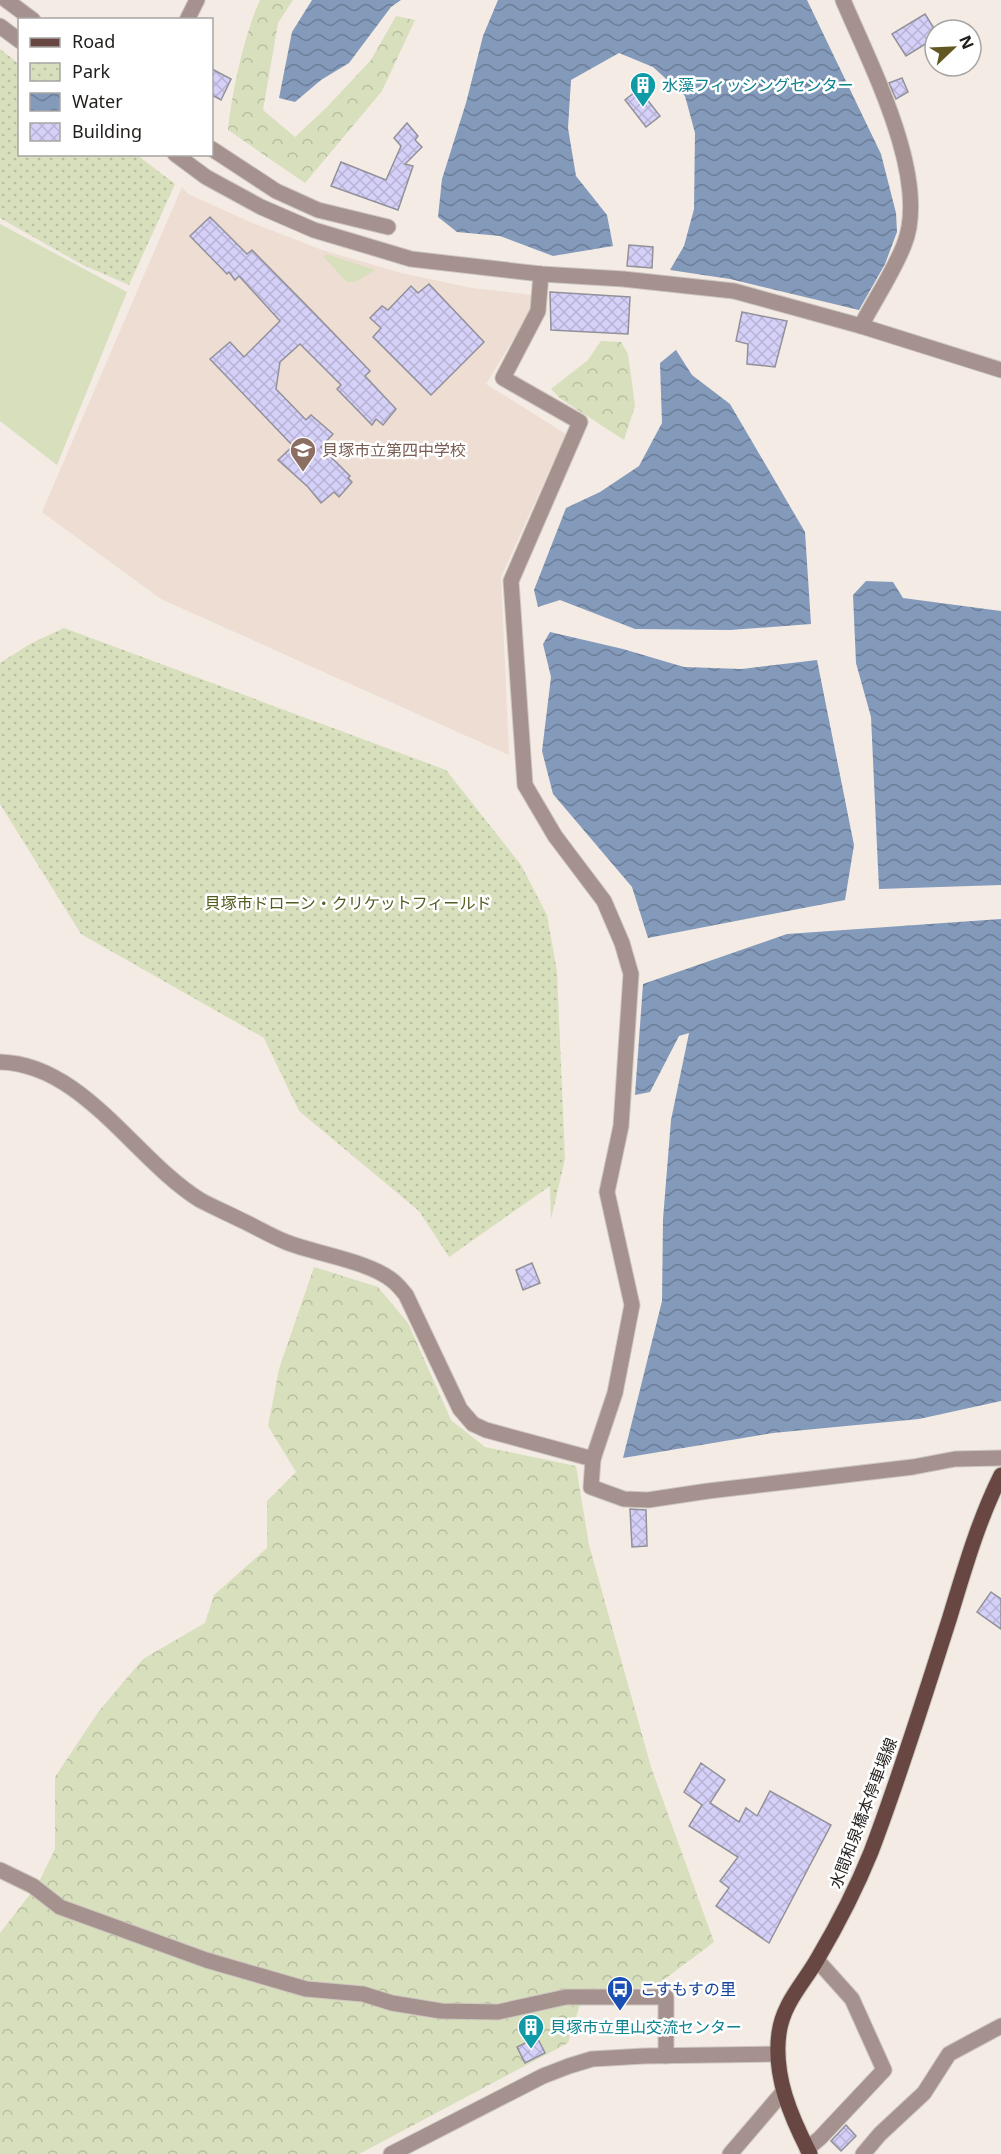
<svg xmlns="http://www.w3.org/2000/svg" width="1001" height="2154" font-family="'Noto Sans','Noto Sans JP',sans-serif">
	<defs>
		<pattern id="forest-crowns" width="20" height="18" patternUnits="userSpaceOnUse" patternTransform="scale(1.5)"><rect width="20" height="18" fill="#d7dfbc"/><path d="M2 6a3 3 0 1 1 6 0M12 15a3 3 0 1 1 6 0" fill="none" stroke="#b8bfa1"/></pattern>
		<pattern id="park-dots" width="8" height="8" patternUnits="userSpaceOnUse" patternTransform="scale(1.5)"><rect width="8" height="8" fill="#d7dfbc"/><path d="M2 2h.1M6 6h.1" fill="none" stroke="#b8bfa1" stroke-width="1.8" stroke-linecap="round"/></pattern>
		<pattern id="water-waves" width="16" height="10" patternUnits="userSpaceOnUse" patternTransform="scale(1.5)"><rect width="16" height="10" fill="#849abb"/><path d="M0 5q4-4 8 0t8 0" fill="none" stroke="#6c7d97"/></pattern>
		<pattern id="building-cross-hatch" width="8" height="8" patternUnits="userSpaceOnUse" patternTransform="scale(1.5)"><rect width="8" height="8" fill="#d5d0f8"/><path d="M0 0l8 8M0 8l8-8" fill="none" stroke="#b7b2d4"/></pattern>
	</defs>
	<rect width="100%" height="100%" fill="#f3ebe4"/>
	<polygon fill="#edddd2" points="182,187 188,194 250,222 322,250 401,273 472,288 533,295 531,310 486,384 566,434 501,577 509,755 161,599 42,512"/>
	<g fill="#d7dfbc">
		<polygon points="0,224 127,292 57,465 0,421"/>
		<polygon points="326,254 375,270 357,281 347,282 324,257"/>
	</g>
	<g fill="url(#forest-crowns)">
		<path d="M260 0H293L278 23 263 110 295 137 327 107 371 60 396 16 415 20 382 91 305 183 228 130C232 92 244 35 260 0Z"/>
		<polygon points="601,341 621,342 628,354 635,406 624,440 561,399 551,389 588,360"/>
		<polygon points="314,1267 378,1287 408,1323 451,1420 485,1447 576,1466 589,1545 651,1767 714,1942 654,1987 584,1991 568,2043 359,2154 0,2154 0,1933 38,1884 55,1849 55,1777 99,1711 143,1659 205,1623 214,1595 267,1548 267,1501 296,1472 268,1426 279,1369"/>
	</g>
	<g fill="url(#park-dots)">
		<polygon points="0,49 19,64 20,154 137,155 175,184 129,285 81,264 0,218"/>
		<polygon points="64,628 446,770 521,865 547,915 557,972 565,1159 551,1219 550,1186 449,1257 419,1211 299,1111 264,1038 81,934 0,804 0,663 30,644"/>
	</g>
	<g fill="url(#water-waves)">
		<polygon points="312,0 401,0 391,7 349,63 321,80 295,102 279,98 292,32"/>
		<polygon points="498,0 807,0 881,154 896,213 897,232 885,264 859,310 730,279 670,270 684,246 694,209 695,133 685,96 653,67 619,53 571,80 568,128 576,176 607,215 613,246 553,256 500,236 457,232 438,217 442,179 466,103 483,36"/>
		<polygon points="676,350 692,375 730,404 805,532 811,624 730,630 635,629 560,600 538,607 534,590 566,508 600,492 639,466 662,423 660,363"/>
		<polygon points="866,581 893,582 903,598 1001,611 1001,885 879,889 871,717 856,663 853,595"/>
		<polygon points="550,632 623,649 684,667 742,669 817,660 854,845 845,900 648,938 632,887 553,794 542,751 551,677 543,644"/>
		<polygon points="1001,919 1001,1401 919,1419 773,1433 623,1458 662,1301 663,1219 671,1120 689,1033 679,1036 650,1092 635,1095 643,984 787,934"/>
	</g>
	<g fill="url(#building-cross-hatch)" stroke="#92919a" stroke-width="1.5">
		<polygon points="925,14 935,30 935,38 906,56 892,34"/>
		<polygon points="212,69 231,79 221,100 212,95"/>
		<polygon points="902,78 908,92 896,99 889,83"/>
		<polygon points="639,89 660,116 646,127 625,100"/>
		<polygon points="407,123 418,136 415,140 422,147 405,164 413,166 398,210 331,186 341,162 386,180 401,146 394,138"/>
		<polygon points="210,217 247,254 252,250 314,313 370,371 365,376 396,409 383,425 376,419 372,425 337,389 341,385 300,344 280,362 276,389 306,420 311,415 333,434 321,447 350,476 348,478 352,482 339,497 334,492 321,503 308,487 278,460 293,446 210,359 230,342 244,357 280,321 239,276 235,280 229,272 227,274 190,236"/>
		<polygon points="629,245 653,247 652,268 627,266"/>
		<polygon points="429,284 484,342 431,395 373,337 381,328 370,318 382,306 388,310 411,286 418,293"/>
		<polygon points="550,292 630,297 628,334 551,330"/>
		<polygon points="742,312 787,321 775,367 747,364 748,344 736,341"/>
		<polygon points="532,1263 540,1283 523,1290 516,1270"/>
		<polygon points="630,1509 646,1510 647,1546 632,1547"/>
		<polygon points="991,1592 1001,1599 1001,1629 977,1612"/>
		<polygon points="701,1763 725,1780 710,1803 739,1822 746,1808 757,1816 770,1791 831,1825 769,1943 716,1906 729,1888 720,1881 738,1857 689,1826 702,1805 684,1792"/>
		<polygon points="537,2037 545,2053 525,2063 517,2047"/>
		<polygon points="846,2125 856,2136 841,2151 831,2141"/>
	</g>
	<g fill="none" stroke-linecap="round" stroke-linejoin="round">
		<g stroke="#cdc6c0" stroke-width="17">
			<g id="minor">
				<polyline points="6,0 33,20"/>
				<path d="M843 0C869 62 931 179 904 245 893 273 875 299 861 326"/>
				<polyline points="187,20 197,0"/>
				<polyline points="0,26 20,41"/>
				<polyline points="212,149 276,191 318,210 388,227"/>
				<polyline points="175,154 206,177 261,207 314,230 411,259 541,274 623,279 734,291 861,326 1001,370"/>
				<polyline points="541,274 538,311 503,378 580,422 511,581 525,785 555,836 604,901 622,943 631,974 621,1126 607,1192 632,1305 615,1393 593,1459 591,1487 624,1499 648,1500 708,1491 913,1467 955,1459 1001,1458"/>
				<path d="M0 1062C83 1064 135 1160 200 1200 213 1207 227 1213 241 1220 256 1227 271 1236 286 1242 316 1254 369 1261 393 1281 398 1285 402 1290 406 1295L460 1409 473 1424 486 1430 593 1459"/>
				<polyline points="0,1870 33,1886 60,1907 206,1960 306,1989 363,1994 392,2003 441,2011 498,2012 566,1997 666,1997 666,2056"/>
				<polyline points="807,2149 820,2138 884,2070 852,1999 817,1960"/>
				<polyline points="391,2154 543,2076 569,2066 592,2059 644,2056 777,2054"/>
				<polyline points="730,2154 783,2092"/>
				<polyline points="863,2154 880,2134 924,2093 949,2054 1001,2026"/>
			</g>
		</g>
		<g stroke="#cdc6c0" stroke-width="17">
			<path id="major" d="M810 2154C791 2117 773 2076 779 2033 783 2003 804 1983 818 1958 838 1924 856 1889 871 1852 900 1776 924 1698 949 1620 964 1571 978 1521 1001 1475"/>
		</g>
		<use href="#minor" stroke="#a5918e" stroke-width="15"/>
		<use href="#major" stroke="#684743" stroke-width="15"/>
	</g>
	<defs>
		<g id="building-pin" transform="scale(1.35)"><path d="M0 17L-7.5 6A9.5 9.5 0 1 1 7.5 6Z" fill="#0f9aa8" stroke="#fff"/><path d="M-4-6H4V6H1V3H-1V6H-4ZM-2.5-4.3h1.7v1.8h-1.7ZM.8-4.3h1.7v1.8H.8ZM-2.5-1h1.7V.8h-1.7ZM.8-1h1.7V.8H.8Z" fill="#fff"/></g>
		<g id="university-pin" transform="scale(1.35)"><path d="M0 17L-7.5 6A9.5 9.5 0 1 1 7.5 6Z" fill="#8d6e63" stroke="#fff"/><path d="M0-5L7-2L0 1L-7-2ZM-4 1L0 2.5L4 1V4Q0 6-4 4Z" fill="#fff"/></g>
		<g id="bus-pin" transform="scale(1.35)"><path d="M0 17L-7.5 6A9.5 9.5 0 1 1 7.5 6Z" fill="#1a4fb4" stroke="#fff"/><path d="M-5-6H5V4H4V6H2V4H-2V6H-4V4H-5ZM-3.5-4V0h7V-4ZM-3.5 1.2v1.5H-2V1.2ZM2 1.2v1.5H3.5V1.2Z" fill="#fff"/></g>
	</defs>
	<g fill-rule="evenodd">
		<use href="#building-pin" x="643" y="85"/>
		<use href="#university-pin" x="303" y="450"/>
		<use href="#bus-pin" x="620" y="1989"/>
		<use href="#building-pin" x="531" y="2027"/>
	</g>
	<g text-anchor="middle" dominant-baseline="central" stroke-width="5" stroke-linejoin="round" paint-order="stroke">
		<g font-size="16" fill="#0d838f" stroke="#fff" text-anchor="start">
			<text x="662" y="85">水藻フィッシングセンター</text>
			<text x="550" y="2027">貝塚市立里山交流センター</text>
		</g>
		<g font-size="16" fill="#785e54" stroke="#fff" text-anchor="start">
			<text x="322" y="450">貝塚市立第四中学校</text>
		</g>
		<g font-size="16" fill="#535d20" stroke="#fff">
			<text x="348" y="903">貝塚市ドローン・クリケットフィールド</text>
		</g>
		<g font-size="16" fill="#201d1b" stroke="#fff">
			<text transform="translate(863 1813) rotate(-69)">水間和泉橋本停車場線</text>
		</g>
		<g font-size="16" fill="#164399" stroke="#fff" text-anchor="start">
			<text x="640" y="1989">こすもすの里</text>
		</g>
	</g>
	<rect x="18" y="18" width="195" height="138" fill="#ffffff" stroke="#a6a5a4" stroke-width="1.5"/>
	<rect x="30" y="38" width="30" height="9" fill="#684743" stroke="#a6a5a4" stroke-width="1.5"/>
	<text x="72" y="48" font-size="18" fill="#201d1b">Road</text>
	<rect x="30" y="63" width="30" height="18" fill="url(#park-dots)" stroke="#a6a5a4" stroke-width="1.5"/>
	<text x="72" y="78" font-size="18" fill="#201d1b">Park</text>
	<rect x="30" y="93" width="30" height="18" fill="url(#water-waves)" stroke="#a6a5a4" stroke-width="1.5"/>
	<text x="72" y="108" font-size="18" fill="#201d1b">Water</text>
	<rect x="30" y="123" width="30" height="18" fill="url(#building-cross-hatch)" stroke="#a6a5a4" stroke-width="1.5"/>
	<text x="72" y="138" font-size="18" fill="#201d1b">Building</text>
	<g transform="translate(953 48) rotate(67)"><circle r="28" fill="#ffffff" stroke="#a6a5a4" stroke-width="1.5"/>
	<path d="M0-4.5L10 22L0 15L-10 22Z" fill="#625623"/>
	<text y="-9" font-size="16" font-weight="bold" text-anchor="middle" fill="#201d1b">N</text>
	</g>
</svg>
